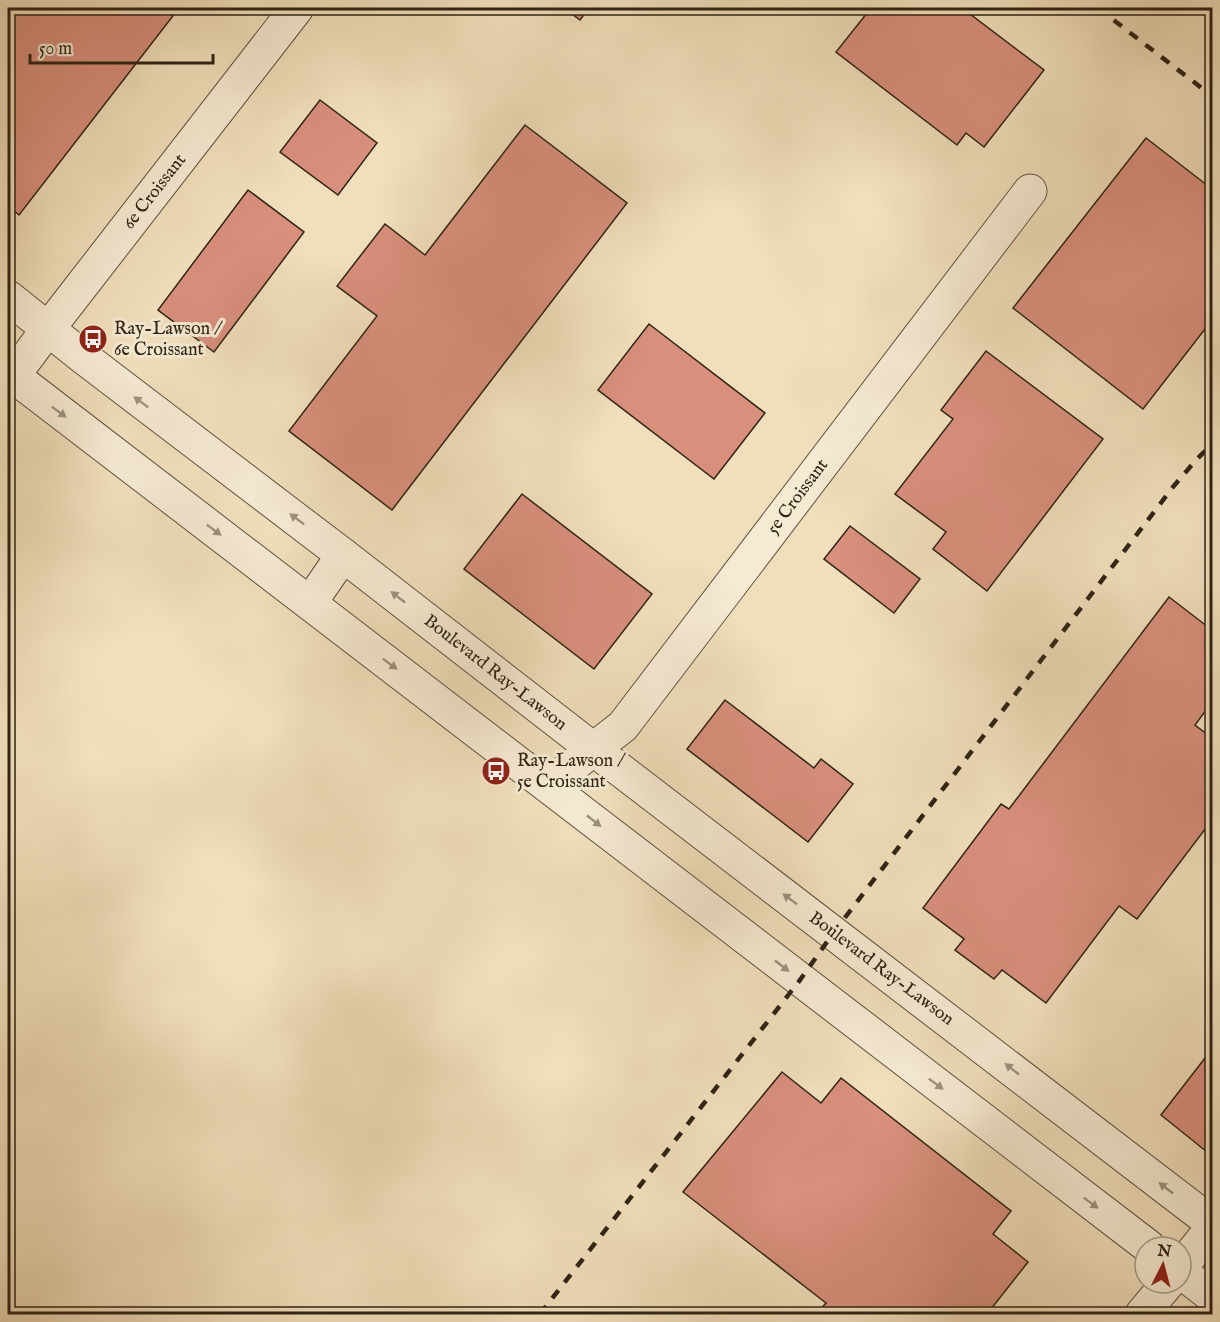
<svg xmlns="http://www.w3.org/2000/svg" width="1220" height="1322" font-family="'IM FELL English',serif">
	<rect width="100%" height="100%" fill="#f1dfbb"/>
	<filter id="stains"><feTurbulence type="fractalNoise" baseFrequency=".00333" numOctaves="4"/><feColorMatrix values="0 0 0 0 .2 0 0 0 0 .09 0 0 0 0 .02 0 0 0 .5 -.17"/></filter>
	<radialGradient id="worn" r=".72"><stop offset=".6" stop-color="#630" stop-opacity="0"/><stop offset="1" stop-color="#630" stop-opacity=".3"/></radialGradient>
	<g fill="#d88f7c" stroke="#2e2315" stroke-width="1.5">
		<polygon points="8,8 179,8 19,215 8,206"/>
		<polygon points="564,8 589,8 580,20"/>
		<polygon points="871,8 962,8 1044,70 984,147 966,133 957,145 836,52"/>
		<polygon points="320,100 377,143 338,195 280,152"/>
		<polygon points="525,125 627,203 392,510 289,431 377,316 337,286 385,224 425,255"/>
		<polygon points="1146,138 1212,189 1212,320 1143,409 1013,308"/>
		<polygon points="248,190 304,232 214,352 158,310"/>
		<polygon points="649,324 765,413 714,479 598,390"/>
		<polygon points="986,351 1103,439 987,591 933,549 946,532 895,494 953,419 941,410"/>
		<polygon points="522,494 652,594 594,669 464,569"/>
		<polygon points="850,526 920,579 894,613 824,559"/>
		<polygon points="1169,597 1212,630 1212,702 1195,725 1212,738 1212,820 1137,919 1119,906 1046,1003 1002,970 994,979 955,950 964,939 923,908 1001,804 1009,809"/>
		<polygon points="725,700 814,768 821,759 853,784 808,842 687,749"/>
		<polygon points="1212,1049 1212,1156 1161,1115"/>
		<polygon points="782,1072 821,1103 841,1078 1011,1211 993,1234 1028,1262 987,1314 816,1314 826,1303 683,1192"/>
	</g>
	<g fill="none" stroke-linecap="round" stroke-linejoin="round">
		<g stroke="#5f523e" stroke-width="35">
			<g id="minor">
				<polyline points="8,297 83,357 343,555 593,749 1212,1223"/>
				<polyline points="8,372 1149,1247"/>
				<polyline points="13,376 48,329 297,8"/>
				<polyline points="310,603 343,555"/>
				<polyline points="548,785 623,726 1030,191"/>
				<polyline points="1181,1267 1212,1228"/>
				<polyline points="1181,1272 1212,1296"/>
				<polyline points="1142,1314 1168,1283"/>
			</g>
		</g>
		<use href="#minor" stroke="#f6ead3" stroke-width="33"/>
		<g stroke="#2e2315" stroke-width="4.5" stroke-dasharray="10 10" stroke-linecap="butt">
			<polyline points="1098,8 1212,96"/>
			<polyline points="540,1314 800,980 834,932 1173,487 1196,460 1212,444"/>
		</g>
	</g>
	<defs><path id="oneway-solid" d="M-6-.8H1V-3.2L6.5 0L1 3.2V.8H-6Z" transform="scale(1.5)"/></defs>
	<g fill="#9c907e">
		<use href="#oneway-solid" transform="translate(141 402) rotate(-143)"/>
		<use href="#oneway-solid" transform="translate(59 412) rotate(37)"/>
		<use href="#oneway-solid" transform="translate(297 519) rotate(-143)"/>
		<use href="#oneway-solid" transform="translate(214 530) rotate(37)"/>
		<use href="#oneway-solid" transform="translate(398 597) rotate(-142)"/>
		<use href="#oneway-solid" transform="translate(390 664) rotate(37)"/>
		<use href="#oneway-solid" transform="translate(594 821) rotate(38)"/>
		<use href="#oneway-solid" transform="translate(790 899) rotate(-143)"/>
		<use href="#oneway-solid" transform="translate(782 966) rotate(38)"/>
		<use href="#oneway-solid" transform="translate(1012 1069) rotate(-142)"/>
		<use href="#oneway-solid" transform="translate(936 1084) rotate(37)"/>
		<use href="#oneway-solid" transform="translate(1166 1188) rotate(-142)"/>
		<use href="#oneway-solid" transform="translate(1091 1203) rotate(37)"/>
	</g>
	<defs>
		<g id="bus-disc" transform="scale(1.5)"><circle r="9.5" fill="#8f2418" stroke="#f6ead3"/><path d="M-5-6H5V4H4V6H2V4H-2V6H-4V4H-5ZM-3.5-4V0h7V-4ZM-3.5 1.2v1.5H-2V1.2ZM2 1.2v1.5H3.5V1.2Z" fill="#fff"/></g>
	</defs>
	<g fill-rule="evenodd">
		<use href="#bus-disc" x="93" y="339"/>
		<use href="#bus-disc" x="496" y="771"/>
	</g>
	<g text-anchor="middle" dominant-baseline="central" stroke-width="6" stroke-linejoin="round" paint-order="stroke">
		<g font-size="18" fill="#2e2315" stroke="#f6ead3">
			<text transform="translate(155 192) rotate(-52)">6e Croissant</text>
			<text transform="translate(798 497) rotate(-53)">5e Croissant</text>
			<text transform="translate(495 673) rotate(38)">Boulevard Ray-Lawson</text>
			<text transform="translate(881 969) rotate(37)">Boulevard Ray-Lawson</text>
		</g>
		<g font-size="18" fill="#2e2315" stroke="#f6ead3" text-anchor="start">
			<text x="114" y="329">Ray-Lawson /<tspan x="114" dy="21">6e Croissant</tspan></text>
			<text x="517" y="761">Ray-Lawson /<tspan x="517" dy="21">5e Croissant</tspan></text>
		</g>
	</g>
	<rect width="1220" height="1322" fill="none" stroke="#f1dfbb" stroke-width="30"/>
	<rect x="9" y="9" width="1202" height="1304" fill="none" stroke="#2e2315" stroke-width="3"/>
	<rect x="15" y="15" width="1190" height="1292" fill="none" stroke="#2e2315" stroke-width="1.5"/>
	<g transform="translate(1163 1265) rotate(6)"><circle r="28" fill="#f6ead3" stroke="#a69a87" stroke-width="1.5"/>
	<path d="M0-4.5L10 22L0 15L-10 22Z" fill="#8f2418"/>
	<text y="-9" font-size="16" font-weight="bold" text-anchor="middle" fill="#2e2315">N</text>
	</g>
	<path d="M30 54v9h183v-9" fill="none" stroke="#2e2315" stroke-width="3"/>
	<text x="39" y="54" font-size="18" fill="#2e2315" stroke="#f6ead3" stroke-width="4.5" paint-order="stroke">50 m</text>
	<rect width="100%" height="100%" filter="url(#stains)"/>
	<rect width="100%" height="100%" fill="url(#worn)"/>
</svg>
